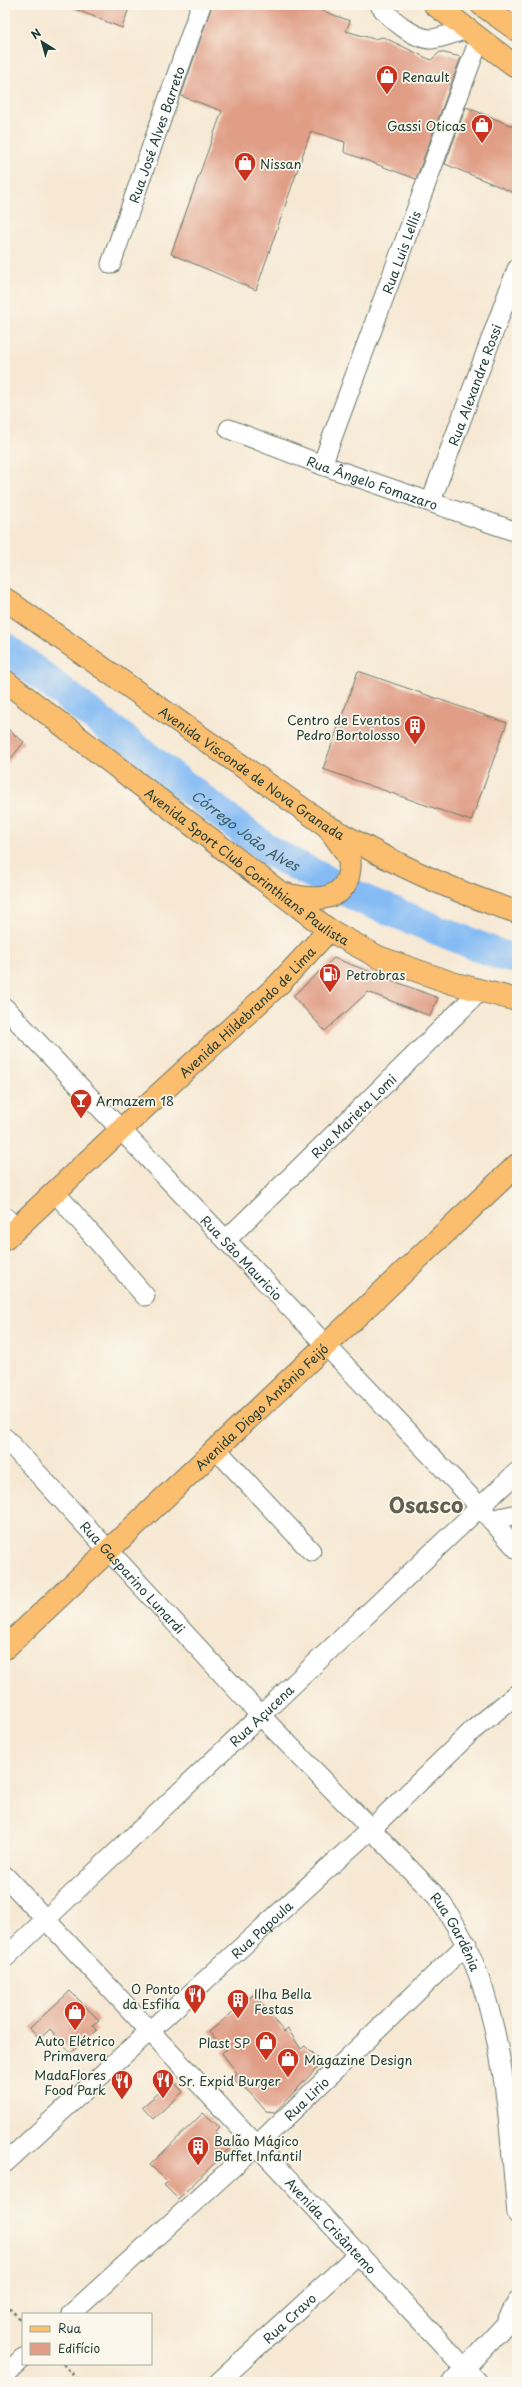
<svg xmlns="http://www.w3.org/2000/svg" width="522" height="2387" font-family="'Playpen Sans',sans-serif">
	<rect width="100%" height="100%" fill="#fbf7ec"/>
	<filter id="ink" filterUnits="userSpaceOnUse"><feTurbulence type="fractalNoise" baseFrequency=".025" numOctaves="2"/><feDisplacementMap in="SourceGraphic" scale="8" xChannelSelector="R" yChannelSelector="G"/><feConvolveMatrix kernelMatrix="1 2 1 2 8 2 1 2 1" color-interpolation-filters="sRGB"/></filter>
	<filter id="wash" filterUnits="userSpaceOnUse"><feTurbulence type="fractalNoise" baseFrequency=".012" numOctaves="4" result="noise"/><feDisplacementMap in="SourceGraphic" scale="16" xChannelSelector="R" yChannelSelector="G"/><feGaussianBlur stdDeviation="0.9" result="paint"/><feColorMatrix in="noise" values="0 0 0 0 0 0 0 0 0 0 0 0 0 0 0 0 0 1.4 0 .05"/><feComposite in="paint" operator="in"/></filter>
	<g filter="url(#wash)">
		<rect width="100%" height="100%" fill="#f6e8d3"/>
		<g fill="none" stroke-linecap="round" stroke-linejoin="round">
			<path stroke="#84bbf4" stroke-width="31" id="s1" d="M5 648 271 852 364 900 500 955 517 959"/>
		</g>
		<g id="blocks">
			<g fill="#e09e86">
				<polygon points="65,5 130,5 122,28"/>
				<polygon points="212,5 307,5 350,21 346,31 374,39 383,37 431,60 440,52 461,57 416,179 344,152 345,142 311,131 256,290 171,254 222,111 181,96"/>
				<polygon points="466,107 517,128 517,194 445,164"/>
				<polygon points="358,671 507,723 471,821 323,769"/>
				<polygon points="5,727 24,742 5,766"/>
				<polygon points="334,958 438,998 430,1016 368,992 325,1031 293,996"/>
				<polygon points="70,1991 99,2020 93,2025 97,2030 71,2053 50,2029 40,2039 30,2028"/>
				<polygon points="254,1994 284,2032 288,2029 301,2049 305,2046 322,2063 275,2112 266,2111 249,2092 232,2078 237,2073 222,2053 226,2049 209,2032"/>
				<polygon points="173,2081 183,2092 153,2119 142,2107"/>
				<polygon points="203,2113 220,2127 215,2132 230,2148 178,2199 164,2185 168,2182 150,2165"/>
			</g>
		</g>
	</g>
	<g filter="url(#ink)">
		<use href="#blocks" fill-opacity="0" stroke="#6a796c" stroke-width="1"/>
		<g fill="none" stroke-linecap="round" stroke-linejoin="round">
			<g stroke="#6a796c" stroke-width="21">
				<g id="minor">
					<path d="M380 5C389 18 414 39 431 39 443 38 456 32 468 29"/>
					<path id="s2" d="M111 264 201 5"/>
					<path id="s3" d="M229 429 322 465 517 532"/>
					<path id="s4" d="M322 465 479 40"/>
					<path id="s5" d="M431 501 517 269"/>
					<path id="s6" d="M5 1008 479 1506 517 1549"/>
					<polyline points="55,1192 145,1296"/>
					<polyline points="5,1217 16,1229"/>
					<path id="s7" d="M226 1240 480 991"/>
					<path id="s8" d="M5 1438 261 1716 437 1897C504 1986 507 2108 517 2214"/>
					<polyline points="217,1450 311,1551"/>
					<polyline points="491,1520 517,1514"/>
					<path id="s9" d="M5 1876 478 2382"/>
					<path id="s10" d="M5 1958 517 1472"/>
					<path id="s11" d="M5 2163 371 1829 473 1730 517 1694"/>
					<path id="s12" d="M71 2314 257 2145 467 1944"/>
					<polyline points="5,2375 23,2358"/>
					<path id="s13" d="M219 2382 359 2253"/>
					<polyline points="452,2382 505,2325 517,2301"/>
				</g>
			</g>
			<g stroke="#6a796c" stroke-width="24">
				<g id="major">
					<path d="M435 5C463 25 489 47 517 67"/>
					<polyline points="482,5 517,30"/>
					<path id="s14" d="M5 599 327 826C388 860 450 891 517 912"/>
					<path id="s15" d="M5 681 329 930 378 957 452 983 517 1000"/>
					<path d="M285 894C306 899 340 905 348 877 349 871 351 865 349 859 345 849 336 839 330 830"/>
					<path id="s16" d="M5 1239 143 1109 279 984 329 930"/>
					<path id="s17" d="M5 1648 517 1165"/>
				</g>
			</g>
			<g stroke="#6a796c" stroke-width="2.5" stroke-dasharray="3 3" stroke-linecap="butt">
				<polyline points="5,2304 23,2322"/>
				<polyline points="63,2364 80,2382"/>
			</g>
			<use href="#minor" stroke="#fff" stroke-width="19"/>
			<use href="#major" stroke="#fbbd6e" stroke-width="22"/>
		</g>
	</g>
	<defs>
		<g id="shop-pin" transform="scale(1.15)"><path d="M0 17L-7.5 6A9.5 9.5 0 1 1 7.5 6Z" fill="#c8321e" stroke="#fbf7ec"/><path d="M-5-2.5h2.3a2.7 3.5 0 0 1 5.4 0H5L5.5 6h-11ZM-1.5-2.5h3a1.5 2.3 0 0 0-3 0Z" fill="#fff"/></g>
		<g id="building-pin" transform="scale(1.15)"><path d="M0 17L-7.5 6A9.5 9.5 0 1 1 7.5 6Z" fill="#c8321e" stroke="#fbf7ec"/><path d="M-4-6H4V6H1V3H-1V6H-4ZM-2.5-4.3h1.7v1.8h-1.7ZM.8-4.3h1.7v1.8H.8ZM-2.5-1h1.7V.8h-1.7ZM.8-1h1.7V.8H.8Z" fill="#fff"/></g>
		<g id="fuel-pin" transform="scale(1.15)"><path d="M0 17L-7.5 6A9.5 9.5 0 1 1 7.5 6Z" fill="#c8321e" stroke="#fbf7ec"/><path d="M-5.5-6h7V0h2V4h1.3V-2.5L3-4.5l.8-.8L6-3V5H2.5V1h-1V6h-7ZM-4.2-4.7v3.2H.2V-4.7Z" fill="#fff"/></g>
		<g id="bar-pin" transform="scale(1.15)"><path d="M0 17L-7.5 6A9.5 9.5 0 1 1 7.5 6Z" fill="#c8321e" stroke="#fbf7ec"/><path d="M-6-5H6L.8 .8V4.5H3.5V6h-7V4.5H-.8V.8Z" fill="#fff"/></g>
		<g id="restaurant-pin" transform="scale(1.15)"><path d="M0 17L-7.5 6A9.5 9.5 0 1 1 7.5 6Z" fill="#c8321e" stroke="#fbf7ec"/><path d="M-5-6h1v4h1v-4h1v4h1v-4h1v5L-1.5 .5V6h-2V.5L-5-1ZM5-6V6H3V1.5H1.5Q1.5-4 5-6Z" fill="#fff"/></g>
	</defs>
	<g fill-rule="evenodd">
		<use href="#shop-pin" x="387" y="76"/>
		<use href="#shop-pin" x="482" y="125"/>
		<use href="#shop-pin" x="245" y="163"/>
		<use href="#building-pin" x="415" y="726"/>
		<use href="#fuel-pin" x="330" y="974"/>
		<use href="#bar-pin" x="81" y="1100"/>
		<use href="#restaurant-pin" x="195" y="1995"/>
		<use href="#building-pin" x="238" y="2000"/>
		<use href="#shop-pin" x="75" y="2012"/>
		<use href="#shop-pin" x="266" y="2042"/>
		<use href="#shop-pin" x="288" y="2059"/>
		<use href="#restaurant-pin" x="163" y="2080"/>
		<use href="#restaurant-pin" x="122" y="2081"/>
		<use href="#building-pin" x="198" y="2147"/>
	</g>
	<g text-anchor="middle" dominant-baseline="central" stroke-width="3.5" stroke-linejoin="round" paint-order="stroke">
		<g font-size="13" fill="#1f3d34" stroke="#fbf7ec" text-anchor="start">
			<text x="402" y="76">Renault</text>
			<text x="466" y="125" text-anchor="end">Gassi Oticas</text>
			<text x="260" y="163">Nissan</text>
			<text x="400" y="719" text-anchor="end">Centro de Eventos<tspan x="400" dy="15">Pedro Bortolosso</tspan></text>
			<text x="346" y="974">Petrobras</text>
			<text x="96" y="1100">Armazem 18</text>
			<text x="180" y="1988" text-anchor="end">O Ponto<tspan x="180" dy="15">da Esfiha</tspan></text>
			<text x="254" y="1993">Ilha Bella<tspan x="254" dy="15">Festas</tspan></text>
			<text x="75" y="2040" text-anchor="middle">Auto Elétrico<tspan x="75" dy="15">Primavera</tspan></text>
			<text x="250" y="2042" text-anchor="end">Plast SP</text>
			<text x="304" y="2059">Magazine Design</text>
			<text x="106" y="2074" text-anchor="end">MadaFlores<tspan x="106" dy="15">Food Park</tspan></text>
			<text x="178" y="2080">Sr. Expid Burger</text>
			<text x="214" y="2140">Balão Mágico<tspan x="214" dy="15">Buffet Infantil</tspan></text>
		</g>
		<g font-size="13" fill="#1f3d34" stroke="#fbf7ec">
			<text stroke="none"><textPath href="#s2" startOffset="137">Rua José Alves Barreto</textPath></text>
			<text stroke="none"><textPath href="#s4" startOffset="227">Rua Luis Lellis</textPath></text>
			<text stroke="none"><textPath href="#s5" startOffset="124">Rua Alexandre Rossi</textPath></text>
			<text stroke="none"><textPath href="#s3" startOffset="153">Rua Ângelo Fomazaro</textPath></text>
			<text stroke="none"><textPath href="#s14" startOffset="302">Avenida Visconde de Nova Granada</textPath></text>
			<text stroke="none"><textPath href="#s15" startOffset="305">Avenida Sport Club Corinthians Paulista</textPath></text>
			<text stroke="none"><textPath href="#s16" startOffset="332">Avenida Hildebrando de Lima</textPath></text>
			<text stroke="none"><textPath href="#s7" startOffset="178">Rua Marieta Lomi</textPath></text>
			<text stroke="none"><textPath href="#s6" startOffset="344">Rua São Mauricio</textPath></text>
			<text stroke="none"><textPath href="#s17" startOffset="352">Avenida Diogo Antônio Feijó</textPath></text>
			<text stroke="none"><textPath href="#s8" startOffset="189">Rua Gasparino Lunardi</textPath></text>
			<text stroke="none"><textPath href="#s10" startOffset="353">Rua Açucena</textPath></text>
			<text stroke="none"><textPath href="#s11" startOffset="347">Rua Papoula</textPath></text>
			<text stroke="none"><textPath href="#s8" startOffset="670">Rua Gardênia</textPath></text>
			<text stroke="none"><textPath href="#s12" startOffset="319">Rua Lirio</textPath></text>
			<text stroke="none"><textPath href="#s9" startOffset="478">Avenida Crisântemo</textPath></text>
			<text stroke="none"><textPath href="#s13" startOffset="95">Rua Cravo</textPath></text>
		</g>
		<g font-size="14" font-style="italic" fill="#385c64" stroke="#fbf7ec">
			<text stroke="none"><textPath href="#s1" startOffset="302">Córrego João Alves</textPath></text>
		</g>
		<g font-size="21" font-weight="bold" fill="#635f51" stroke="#fbf7ec">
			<text x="426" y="1504">Osasco</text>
		</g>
	</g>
	<rect width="522" height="2387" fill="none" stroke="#fbf7ec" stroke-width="20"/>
	<rect x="22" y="2313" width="130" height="52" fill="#fbf7ec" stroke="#a3ada2"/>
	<rect x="30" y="2326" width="20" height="6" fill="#fbbd6e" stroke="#a3ada2"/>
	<text x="58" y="2333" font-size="12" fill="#1f3d34">Rua</text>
	<rect x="30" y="2343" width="20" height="12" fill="#e09e86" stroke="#a3ada2"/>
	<text x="58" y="2353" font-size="12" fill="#1f3d34">Edifício</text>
	<g transform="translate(42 42) rotate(323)" stroke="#fbf7ec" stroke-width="3" paint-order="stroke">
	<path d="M0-3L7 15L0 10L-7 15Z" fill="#1f3d34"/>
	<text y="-6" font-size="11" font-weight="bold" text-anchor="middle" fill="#1f3d34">N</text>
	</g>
</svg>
